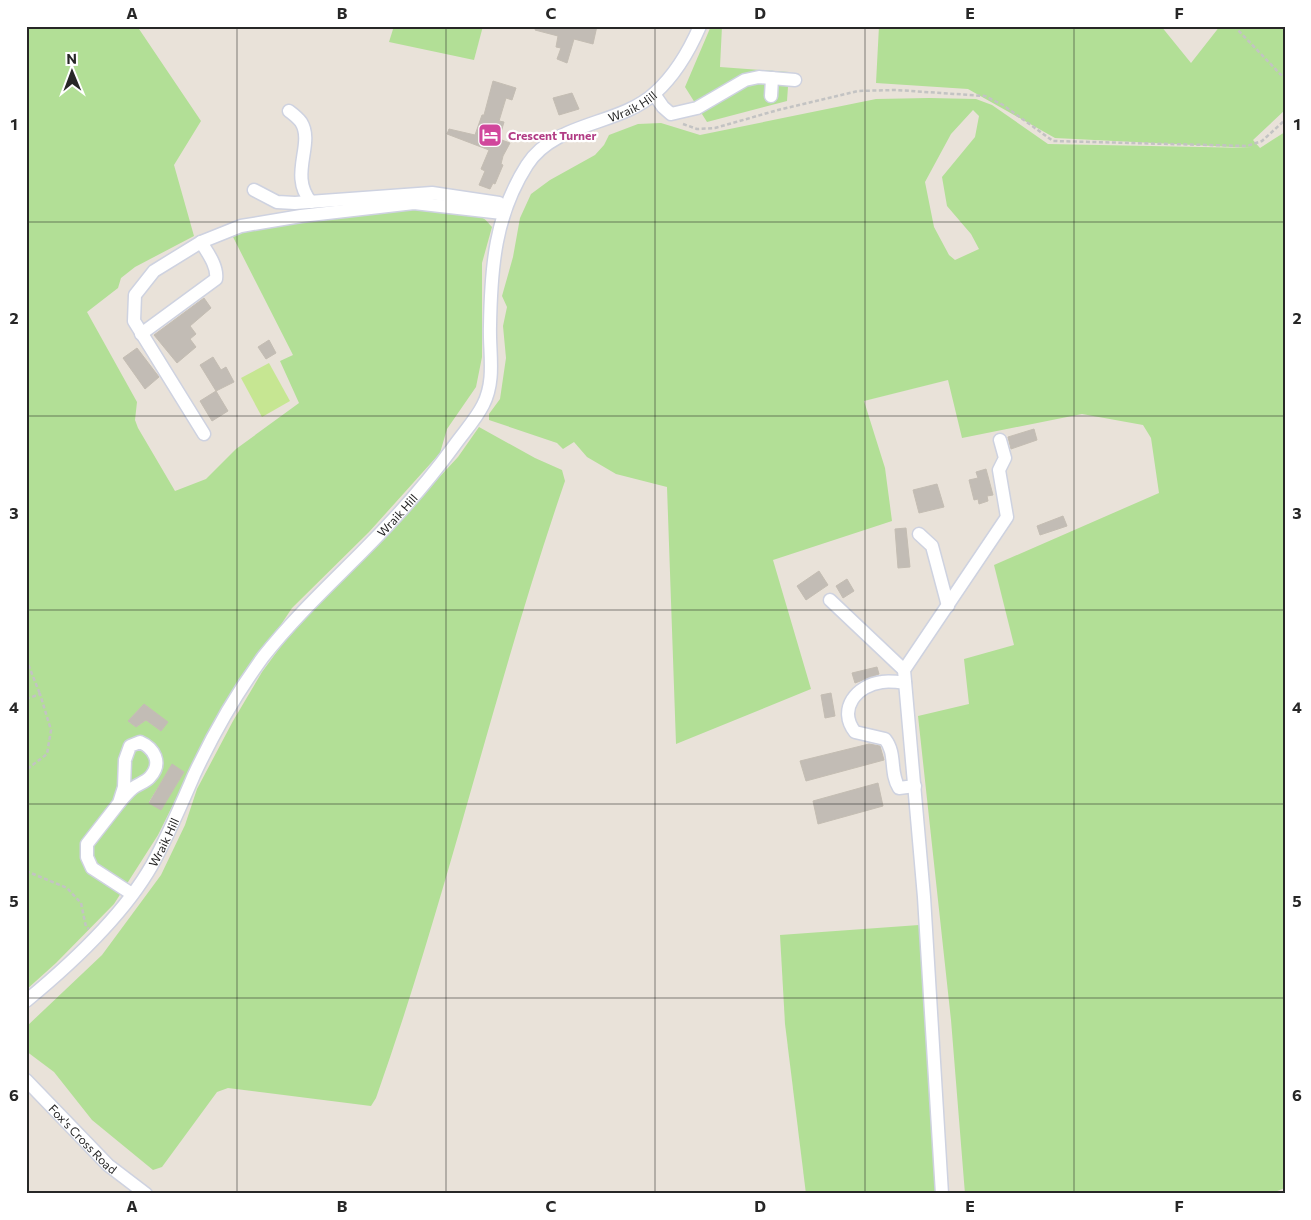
<svg xmlns="http://www.w3.org/2000/svg" width="1311" height="1220" font-family="Commissioner,sans-serif">
	<rect width="100%" height="100%" fill="#e9e2d9"/>
	<g fill="#b2df96" fill-rule="evenodd">
		<path d="M26 26H137L201 121 174 165 194 236 135 267 121 278 118 288 87 312 137 402 135 420 138 428 175 491 206 479 236 449 299 403 280 361 293 355 232 235C286 220 431 197 481 217 486 219 489 224 492 227L482 263V357L476 387 447 429 440 453 369 532 292 608 221 715 215 720 158 835 114 904 56 963 26 990ZM144 704 167 722 161 731 146 720 136 727 128 721ZM172 765 184 772 161 809 149 802Z"/>
		<polygon points="394,26 483,26 474,60 389,42"/>
		<polygon points="711,26 722,26 720,67 789,72 787,101 707,122 685,87"/>
		<path d="M879 26H1161L1191 63 1220 26H1285V110L1253 140 1260 148 1285 132V1188L1269 1194H965L951 1020 918 716 969 704 964 659 1014 645 994 565 1159 493 1151 438 1143 425 1082 414 962 438 948 380 864 401 885 468 892 521 773 560 811 689 676 744 667 487 616 474 587 457 574 442 563 449 557 443 489 420V414L500 399 506 358 503 326 507 307 502 296 513 257 520 218 531 194 550 180 595 155 604 145 609 135 638 124 661 123 700 135 876 99 929 98 976 99 992 105 1048 144 1252 148 1055 138 968 89 876 83ZM973 110 979 116 975 137 942 177 947 206 971 234 979 249 955 260 949 255 934 227 925 182 951 134Z"/>
		<path d="M479 427 535 458 562 470 565 481C495 684 448 895 376 1098L371 1106 228 1088 217 1092 162 1167 153 1170 92 1120 54 1072 26 1051V1027L102 955 161 875 185 825 197 789 233 721 262 672 306 612 419 499 458 457Z"/>
		<polygon points="919,925 945,1194 806,1194 785,1024 780,935"/>
	</g>
	<polygon fill="#c6e692" points="269,363 290,401 262,417 241,378"/>
	<g fill="#c2bcb5" stroke="#c4bdb3">
		<polygon points="536,26 597,26 593,44 574,39 567,63 557,59 561,48 556,47 558,36 535,30"/>
		<polygon points="493,81 516,88 512,100 506,98 499,121 504,122 499,139 510,143 503,156 501,164 503,165 495,184 493,183 490,189 479,185 485,171 481,169 489,150 447,134 449,129 475,135 482,115 484,115"/>
		<polygon points="572,93 579,109 559,115 553,98"/>
		<polygon points="204,298 211,308 190,326 196,334 190,339 196,347 177,363 154,335"/>
		<polygon points="269,340 276,353 266,359 258,347"/>
		<polygon points="137,348 159,377 145,389 123,358"/>
		<polygon points="213,357 221,370 226,367 234,382 216,391 200,365"/>
		<polygon points="216,391 228,411 212,421 200,401"/>
		<polygon points="1034,429 1037,440 1011,449 1008,437"/>
		<polygon points="986,469 993,495 987,496 988,501 979,504 978,499 974,500 969,480 978,478 976,472"/>
		<polygon points="937,484 944,507 919,513 913,490"/>
		<polygon points="1063,516 1067,526 1040,535 1037,526"/>
		<polygon points="906,528 910,567 898,568 895,529"/>
		<polygon points="819,571 828,585 806,600 797,586"/>
		<polygon points="847,579 854,591 843,598 836,586"/>
		<polygon points="877,667 879,674 855,683 852,673"/>
		<polygon points="831,693 835,716 825,718 821,695"/>
		<polygon points="144,704 168,722 161,731 146,720 136,727 128,721"/>
		<polygon points="869,744 880,746 884,760 806,781 800,761"/>
		<polygon points="172,764 184,772 161,810 149,803"/>
		<polygon points="878,783 883,806 818,824 813,801"/>
	</g>
	<g fill="none" stroke-linecap="round" stroke-linejoin="round">
		<g stroke="#ced2e0" stroke-width="15">
			<g id="minor">
				<polyline points="654,94 663,107 671,114 697,108 745,80 759,77 795,80"/>
				<polyline points="771,96 772,78"/>
				<path d="M289 111C293 114 298 118 301 122 315 144 288 175 311 202"/>
				<polyline points="254,190 277,202 295,203 432,193 499,203"/>
				<path d="M141 334 216 279C218 266 207 252 201 242"/>
				<polyline points="204,434 134,321 135,295 154,271 201,242 241,226 301,216 414,203 502,213"/>
				<polyline points="919,534 932,546 948,606"/>
				<polyline points="830,600 904,670"/>
				<path d="M905 683C898 682 889 681 882 682 857 685 837 709 855 732L885 739C897 754 889 772 899 788L915 786"/>
				<path d="M119 803C123 798 128 792 133 788 138 784 146 782 150 777 163 763 154 748 140 742L130 746 125 760 124 787 119 803 87 844V857L92 868 132 894"/>
				<path id="s1" d="M26 1001C71 964 123 916 152 865 168 836 181 805 194 775 213 734 236 694 263 657 293 619 327 587 361 553 394 520 427 483 454 446 464 432 476 419 483 405 496 380 489 352 490 326 491 267 495 215 527 165 555 121 619 126 655 93 674 76 690 49 700 26"/>
				<path id="s2" d="M26 1080 108 1165 146 1194"/>
				<polyline points="942,1194 924,897 904,670 1007,517 999,470 1005,458 1000,440"/>
			</g>
		</g>
		<g stroke="#c3c3c3" stroke-width="2.5" stroke-dasharray="4 2.5" stroke-linecap="butt">
			<polyline points="1234,26 1285,79"/>
			<polyline points="683,124 697,129 715,128 778,110 858,91 896,90 985,96 1003,105 1053,141 1247,146 1262,141 1285,120"/>
			<polyline points="26,659 40,694"/>
			<polyline points="26,699 40,694 51,730 47,754 26,770"/>
			<polyline points="26,871 67,888 81,903 86,927 89,929"/>
		</g>
		<use href="#minor" stroke="#fff" stroke-width="12"/>
	</g>
	<path fill="none" stroke="#272727" stroke-width="1" stroke-opacity="0.55" d="M237 26V1194M446 26V1194M655 26V1194M865 26V1194M1074 26V1194M26 222H1285M26 416H1285M26 610H1285M26 804H1285M26 998H1285"/>
	<defs>
		<g id="hotel-square" transform="scale(1.25)"><rect x="-9" y="-9" width="18" height="18" rx="4" fill="#d1479c" stroke="#fff"/><path d="M-6-4.5h1.5V1H6V5H4.5V3h-9V5H-6ZM-4 0a1.8 1.8 0 1 1 3.6 0ZM.5 0V-2.5h3Q6-2.5 6 0Z" fill="#fff"/></g>
	</defs>
	<g fill-rule="evenodd">
		<use href="#hotel-square" x="490" y="135"/>
	</g>
	<g text-anchor="middle" dominant-baseline="central" stroke-width="4.5" stroke-linejoin="round" paint-order="stroke">
		<g font-size="12" fill="#272727" stroke="#fff">
			<text stroke="none"><textPath href="#s1" startOffset="1128">Wraik Hill</textPath></text>
			<text stroke="none"><textPath href="#s1" startOffset="618">Wraik Hill</textPath></text>
			<text stroke="none"><textPath href="#s1" startOffset="212">Wraik Hill</textPath></text>
			<text stroke="none"><textPath href="#s2" startOffset="82">Fox's Cross Road</textPath></text>
		</g>
		<g font-size="12" font-weight="bold" fill="#b23c85" stroke="#fff" text-anchor="start">
			<text x="508" y="135">Crescent Turner</text>
		</g>
	</g>
	<rect width="1311" height="1220" fill="none" stroke="#ffffff" stroke-width="55"/>
	<g transform="translate(72 72) rotate(359)" stroke="#ffffff" stroke-width="4" paint-order="stroke">
	<path d="M0-4L9 19L0 12L-9 19Z" fill="#272727"/>
	<text y="-8" font-size="14" font-weight="bold" text-anchor="middle" fill="#272727">N</text>
	</g>
	<rect x="28" y="28" width="1256" height="1164" fill="none" stroke="#272727" stroke-width="2"/>
	<g font-size="16" text-anchor="middle" font-weight="bold" fill="#272727">
		<text x="132" y="19">A</text>
		<text x="342" y="19">B</text>
		<text x="551" y="19">C</text>
		<text x="760" y="19">D</text>
		<text x="970" y="19">E</text>
		<text x="1179" y="19">F</text>
		<text x="14" y="130">1</text>
		<text x="1297" y="130">1</text>
		<text x="14" y="324">2</text>
		<text x="1297" y="324">2</text>
		<text x="14" y="519">3</text>
		<text x="1297" y="519">3</text>
		<text x="14" y="713">4</text>
		<text x="1297" y="713">4</text>
		<text x="14" y="907">5</text>
		<text x="1297" y="907">5</text>
		<text x="14" y="1101">6</text>
		<text x="1297" y="1101">6</text>
		<text x="132" y="1212">A</text>
		<text x="342" y="1212">B</text>
		<text x="551" y="1212">C</text>
		<text x="760" y="1212">D</text>
		<text x="970" y="1212">E</text>
		<text x="1179" y="1212">F</text>
	</g>
</svg>
